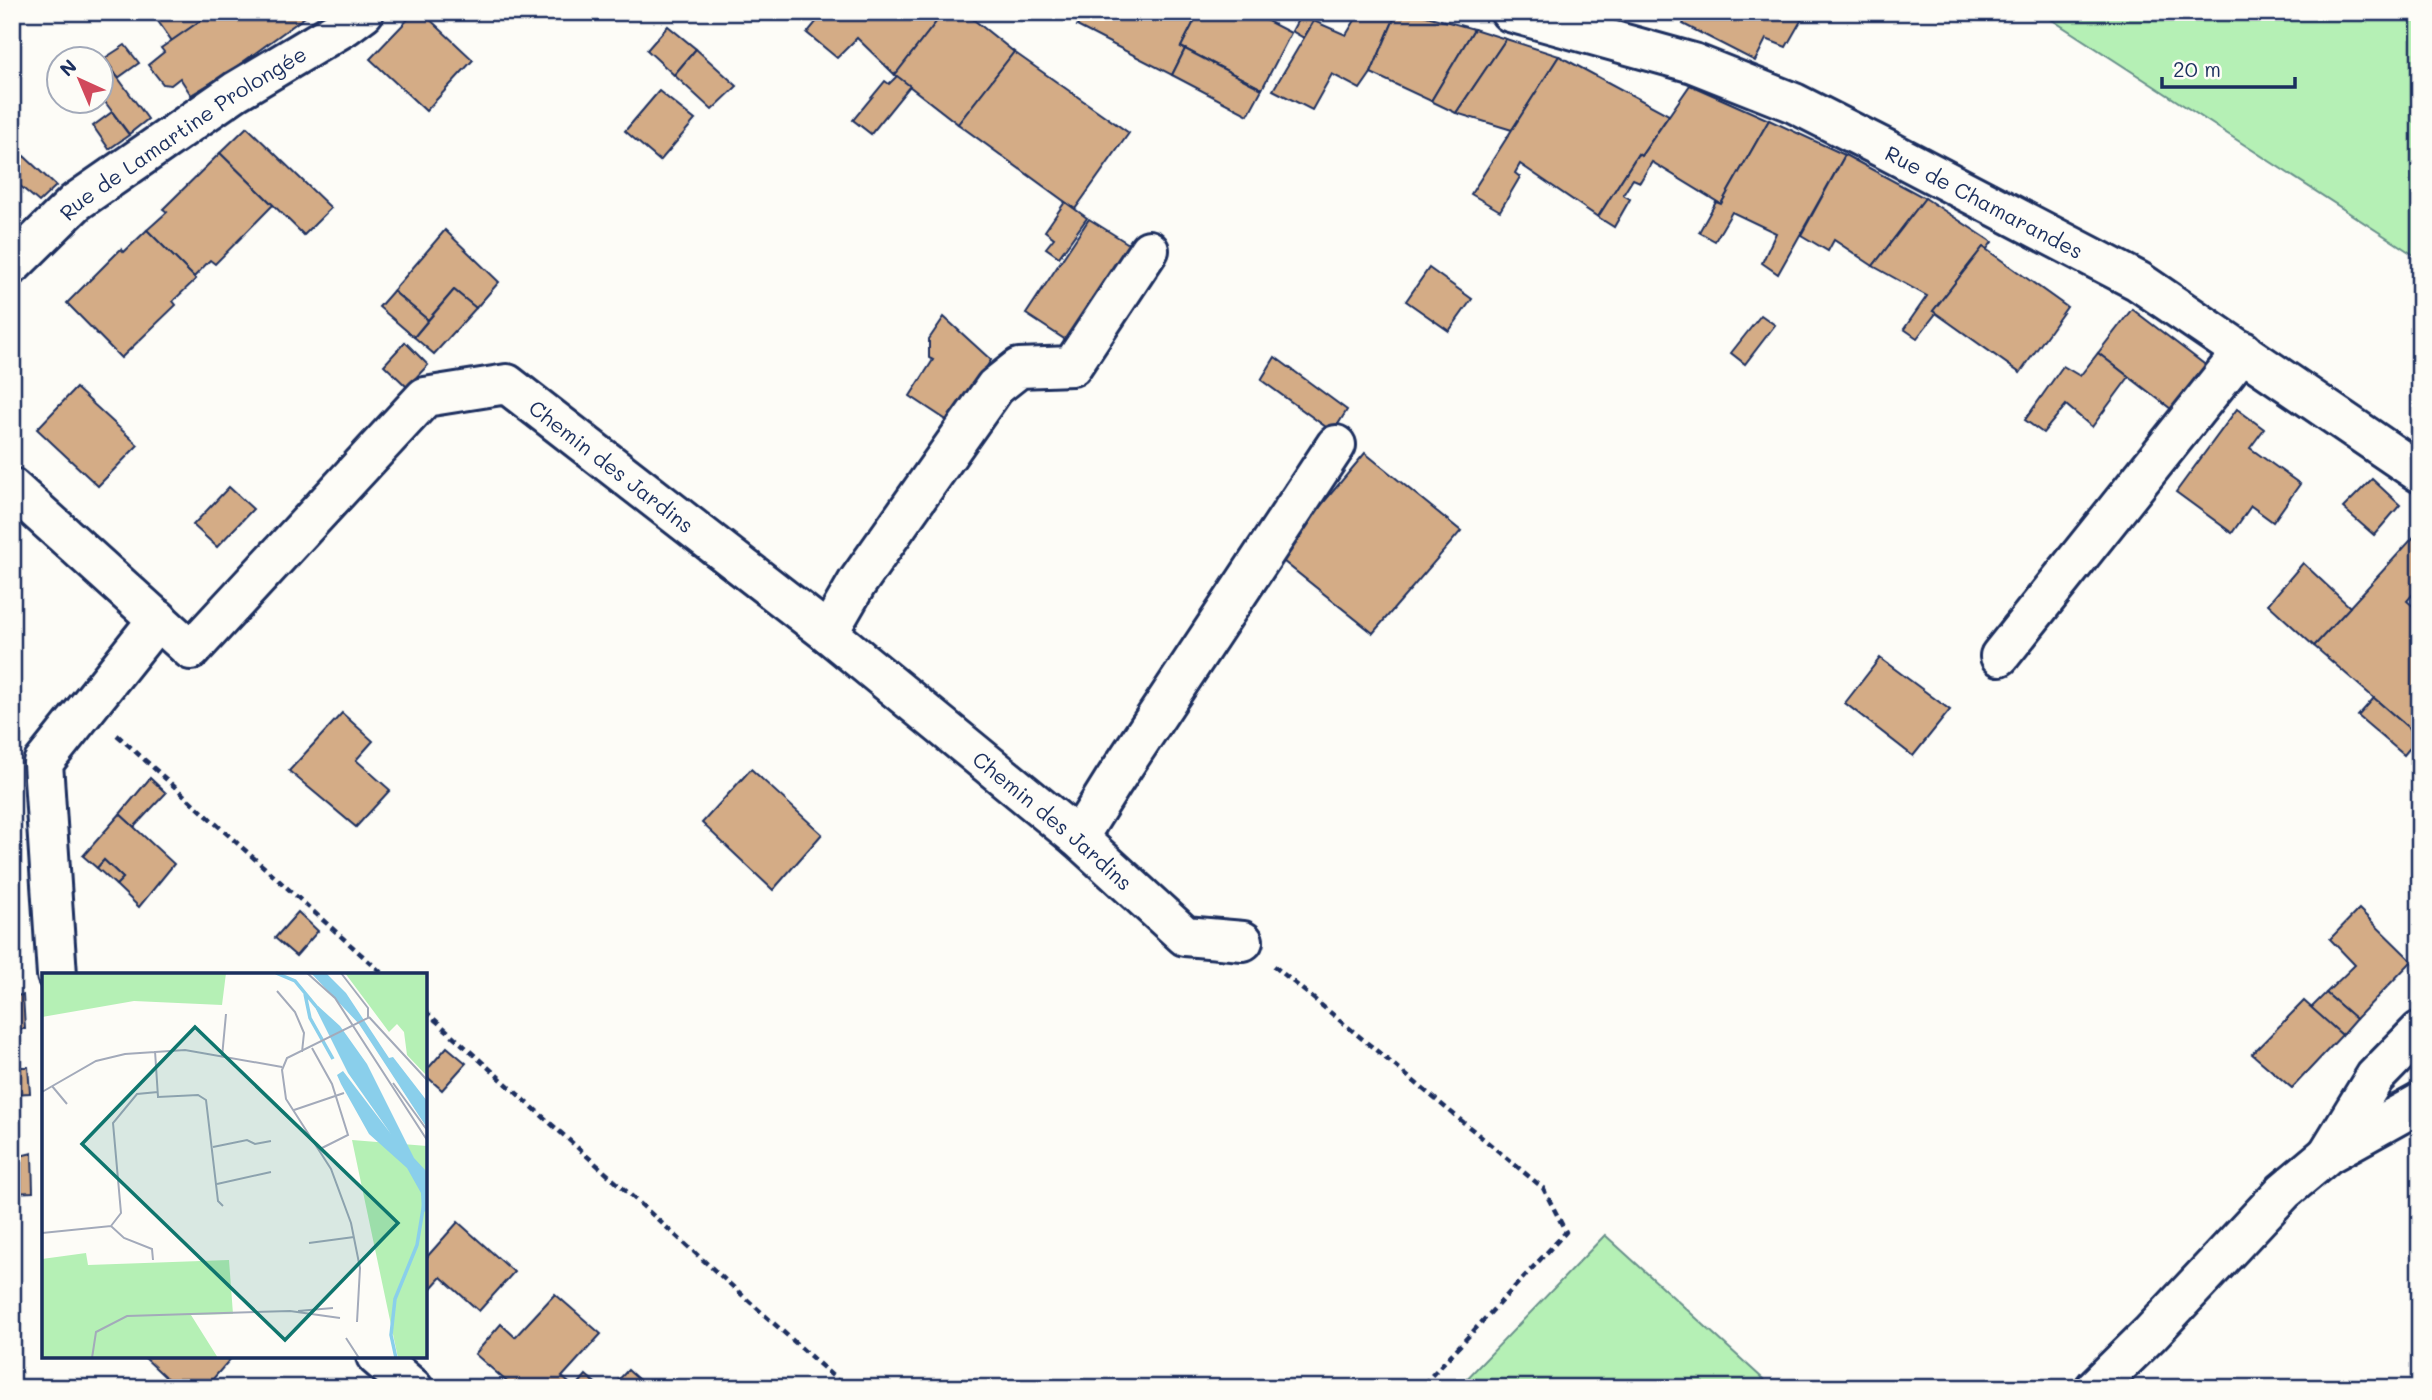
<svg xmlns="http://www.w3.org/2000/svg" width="2432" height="1400" font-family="Mali,sans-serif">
	<rect width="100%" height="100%" fill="#fdfcf7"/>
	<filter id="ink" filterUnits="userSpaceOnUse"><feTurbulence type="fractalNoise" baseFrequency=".0143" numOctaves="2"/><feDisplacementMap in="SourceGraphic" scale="14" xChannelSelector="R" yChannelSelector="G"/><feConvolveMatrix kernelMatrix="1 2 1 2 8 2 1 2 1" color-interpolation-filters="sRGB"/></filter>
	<g filter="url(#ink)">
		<g fill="#b5f0b5" stroke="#68908a" stroke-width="2">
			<polygon points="2040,12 2420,12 2420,259"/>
			<polygon points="1605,1235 1773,1388 1458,1388"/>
		</g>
		<g fill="#d4ac86" stroke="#1b2f5e" stroke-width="2">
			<polygon points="162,12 213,12 172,41 155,17"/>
			<polygon points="213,12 302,12 305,17 229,72 191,95 180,78 171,85 163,84 148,65 164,52 161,48"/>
			<polygon points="415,12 422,12 473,60 426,111 370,59"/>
			<polygon points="829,12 944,12 895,75 857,38 837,58 807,33 821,16 824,18"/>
			<polygon points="944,12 964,12 1014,52 958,124 895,75"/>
			<polygon points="1084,12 1199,12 1181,47 1185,49 1172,75 1077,26"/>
			<polygon points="1199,12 1250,12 1291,33 1262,89 1181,47"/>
			<polygon points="1302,12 1317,14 1304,38 1292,31"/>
			<polygon points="1360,12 1397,12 1371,73 1360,89 1332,74 1312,110 1273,90 1314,21 1346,35"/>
			<polygon points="1397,12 1412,12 1474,29 1431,101 1371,73"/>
			<polygon points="1689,12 1788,12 1802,19 1786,47 1766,39 1755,61 1683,24"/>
			<polygon points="668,26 696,49 674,75 647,50"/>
			<polygon points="1474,29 1506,39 1456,113 1431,101"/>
			<polygon points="1506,39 1559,56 1512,130 1456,113"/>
			<polygon points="125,45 139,63 118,78 105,58"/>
			<polygon points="696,49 737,86 712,110 674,75"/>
			<polygon points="1185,49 1262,89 1248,115 1172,75"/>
			<polygon points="1014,52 1129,133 1075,209 958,124"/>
			<polygon points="1559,56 1669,115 1641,156 1638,154 1598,217 1520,164 1515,173 1520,177 1500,211 1471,194"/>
			<polygon points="113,71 148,119 129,134 102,98 102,80"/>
			<polygon points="897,76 910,86 871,134 853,120 885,81 889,84"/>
			<polygon points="1690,85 1769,120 1721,204 1652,162 1640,182 1633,179 1623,195 1630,199 1614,227 1598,217 1638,154 1641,156"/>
			<polygon points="659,91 695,120 660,161 625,131"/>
			<polygon points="112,112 129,135 109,149 93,126"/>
			<polygon points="1769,120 1845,155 1778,274 1762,263 1776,233 1732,212 1715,241 1699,232 1716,202 1721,204"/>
			<polygon points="247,127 331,208 304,235 220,153"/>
			<polygon points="220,153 273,205 215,264 210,260 194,277 147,230 167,212 163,209"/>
			<polygon points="1845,155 1925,198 1873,266 1834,240 1828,251 1801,235"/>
			<polygon points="24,156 56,186 39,202 12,179 12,169"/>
			<polygon points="1925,198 1992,242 1987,249 1983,247 1933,311 1937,312 1917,338 1904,329 1927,296 1873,266"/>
			<polygon points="1065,202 1087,218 1059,257 1046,248 1054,238 1045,231"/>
			<polygon points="1089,219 1132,246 1069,342 1026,314"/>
			<polygon points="147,230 196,279 173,301 176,305 121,358 67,303 121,249 124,252"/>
			<polygon points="445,230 499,282 476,308 454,290 428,320 393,291"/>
			<polygon points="1983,247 2067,307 2020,373 1933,311"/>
			<polygon points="1429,268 1472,299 1449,331 1406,301"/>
			<polygon points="454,290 476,308 434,354 414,337"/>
			<polygon points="393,291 428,320 414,337 379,307"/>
			<polygon points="2132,309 2208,367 2175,412 2098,353"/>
			<polygon points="1761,315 1775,325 1745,364 1731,353"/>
			<polygon points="944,317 991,360 951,423 910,396 933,360 929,358 929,339"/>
			<polygon points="405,342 428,365 407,387 384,365"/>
			<polygon points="2098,353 2129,377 2092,427 2066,405 2043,433 2025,420 2063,366 2080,376"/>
			<polygon points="1275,357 1347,410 1333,432 1261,380"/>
			<polygon points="76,388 138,445 98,486 37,429"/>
			<polygon points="2237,409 2264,429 2250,448 2300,484 2273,522 2251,506 2232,533 2176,492"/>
			<polygon points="1365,453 1461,531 1373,633 1278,557"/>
			<polygon points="2372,479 2400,505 2374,535 2343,508"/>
			<polygon points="229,487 253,509 217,547 193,525"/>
			<polygon points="2420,530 2420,586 2407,601 2420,612 2419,737 2314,646"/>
			<polygon points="2303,563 2350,607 2314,646 2268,604"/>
			<polygon points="1880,658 1950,710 1913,756 1845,703"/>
			<polygon points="2374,698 2419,737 2404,755 2358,716"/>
			<polygon points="342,713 373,741 356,760 390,790 356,827 289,771"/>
			<polygon points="751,769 822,834 773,890 702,823"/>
			<polygon points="150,778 166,793 134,827 120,814"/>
			<polygon points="120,814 174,864 139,907 116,885 123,878 104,860 97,868 83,856"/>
			<polygon points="12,849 20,948 12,948"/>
			<polygon points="104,860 123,878 116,885 97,868"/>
			<polygon points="2359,909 2412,961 2356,1019 2326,993 2355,965 2330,939"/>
			<polygon points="298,912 318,931 296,956 275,938"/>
			<polygon points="2326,993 2356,1019 2342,1035 2311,1008"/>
			<polygon points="23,995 25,1029 12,1029 12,996"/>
			<polygon points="2304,1001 2342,1035 2292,1088 2252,1054"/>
			<polygon points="447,1047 466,1063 442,1090 425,1075 425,1072"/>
			<polygon points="12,1051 15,1051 16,1067 28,1067 30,1093 12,1094"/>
			<polygon points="12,1094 18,1094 19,1135 12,1135"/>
			<polygon points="12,1135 19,1135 20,1156 12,1158"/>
			<polygon points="32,1153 33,1192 12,1193 12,1158"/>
			<polygon points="458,1222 514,1272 479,1311 441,1277 431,1288 425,1283 425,1259"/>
			<polygon points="555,1294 601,1334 562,1377 575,1388 514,1388 475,1354 501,1324 515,1337"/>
			<polygon points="143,1356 233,1356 205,1388 177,1388"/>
			<polygon points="628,1370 648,1388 611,1388"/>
			<polygon points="586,1375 601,1388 575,1388"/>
			<polygon points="211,1381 219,1388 205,1388"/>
		</g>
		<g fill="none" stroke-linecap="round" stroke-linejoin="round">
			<g stroke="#1b2f5e" stroke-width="44">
				<g id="minor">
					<path id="s1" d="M1510 12 1693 63 1794 103 1887 150 2138 281 2420 473"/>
					<path id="s2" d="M12 265 76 202 236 91 345 26 364 12"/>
					<path id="s3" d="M12 488 191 650 425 397 507 384 828 633 1078 838 1185 936 1243 941"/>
					<polyline points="828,633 857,583 995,387 1019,368 1072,366 1149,250"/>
					<polyline points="2000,656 2243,351"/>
					<polyline points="1078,838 1113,782 1336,445"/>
					<polyline points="57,975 43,763 158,619"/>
					<polyline points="2329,1152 2375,1077 2420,1031"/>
					<polyline points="376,1356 413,1388"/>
					<polyline points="2095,1388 2150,1334 2284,1191 2328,1154 2420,1103"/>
				</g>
			</g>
			<g stroke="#1b2f5e" stroke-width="4.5" stroke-dasharray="7 5" stroke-linecap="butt">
				<polyline points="117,735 384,975"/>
				<polyline points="1274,966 1543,1188 1566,1232 1420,1388"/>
				<polyline points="425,1011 846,1388"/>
			</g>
			<use href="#minor" stroke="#fdfcf7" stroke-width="38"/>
		</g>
	</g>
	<g text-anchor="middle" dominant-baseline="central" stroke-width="5" stroke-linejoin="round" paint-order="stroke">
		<g font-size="21" fill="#1b2f5e" stroke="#fdfcf7">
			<text stroke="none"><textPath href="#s2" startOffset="217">Rue de Lamartine Prolongée</textPath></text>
			<text stroke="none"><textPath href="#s1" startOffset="513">Rue de Chamarandes</textPath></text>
			<text stroke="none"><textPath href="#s3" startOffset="802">Chemin des Jardins</textPath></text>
			<text stroke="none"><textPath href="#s3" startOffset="1368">Chemin des Jardins</textPath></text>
		</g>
	</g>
	<g transform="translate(42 973)">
		<rect width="385" height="385" fill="#fdfcf7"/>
		<path d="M0 0H184L180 32 92 28 0 44ZM303 0H385V103L365 82 362 59 355 51 347 59ZM310 167 385 173V385H356ZM44 280 46 292 187 287 191 341 149 342 176 385H0V286Z" fill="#b5f0b5"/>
		<path d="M269 0H284L304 20 347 85 351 84 385 128V155L317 51ZM276 33 298 53 325 91 372 185 385 199V236L380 241 379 220 365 195 327 161 299 111 295 102 301 98 349 161 306 100 274 36Z" fill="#8acfeb"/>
		<path fill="none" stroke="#8acfeb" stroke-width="3.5" d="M234 0 253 8 282 43M263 21 268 45 291 86M354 385 349 362 353 326 375 272 382 230"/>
		<path fill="none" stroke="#a3aaba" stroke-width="2" d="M265 0 293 25 385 167M299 0 326 35V45L245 85 240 97 244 126 289 196 309 250 318 295 315 349M235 18 253 39 262 60 260 79M327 44 385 107M270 75 290 111 306 162 278 176M113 78 116 124 156 122 164 127 176 228 181 233M180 84 184 41M351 110 385 157M10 113 25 131M0 119 54 88 83 81 143 77 240 94M252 137 302 120M171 174 205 167 213 171 229 168M175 211 229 199M69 253 79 240 71 150 95 121 116 119M0 260 69 253 82 265 110 276 111 287M267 270 312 264M256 338 291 335M304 365 317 385M50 385 54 359 85 343 248 338 298 345"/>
		<path fill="#0f766e" fill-opacity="0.15" stroke="#0f766e" stroke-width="3.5" d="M153 54 356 250 243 367 40 171Z"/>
		<rect width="385" height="385" fill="none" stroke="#1b2f5e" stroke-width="3.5"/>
	</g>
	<rect width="2432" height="1400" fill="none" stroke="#fdfcf7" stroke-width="42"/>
	<rect x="21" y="21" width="2390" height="1358" fill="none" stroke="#1b2f5e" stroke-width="2.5" filter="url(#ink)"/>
	<g transform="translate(80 80) rotate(316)"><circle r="33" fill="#fdfcf7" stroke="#a3aaba" stroke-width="2"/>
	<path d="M0-5L12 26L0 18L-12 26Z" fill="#d1495b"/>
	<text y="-10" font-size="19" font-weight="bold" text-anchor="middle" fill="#1b2f5e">N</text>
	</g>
	<path d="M2162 77v10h133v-10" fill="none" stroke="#1b2f5e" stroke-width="3.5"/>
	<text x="2173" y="77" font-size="21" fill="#1b2f5e" stroke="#fdfcf7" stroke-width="5" paint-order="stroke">20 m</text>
</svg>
